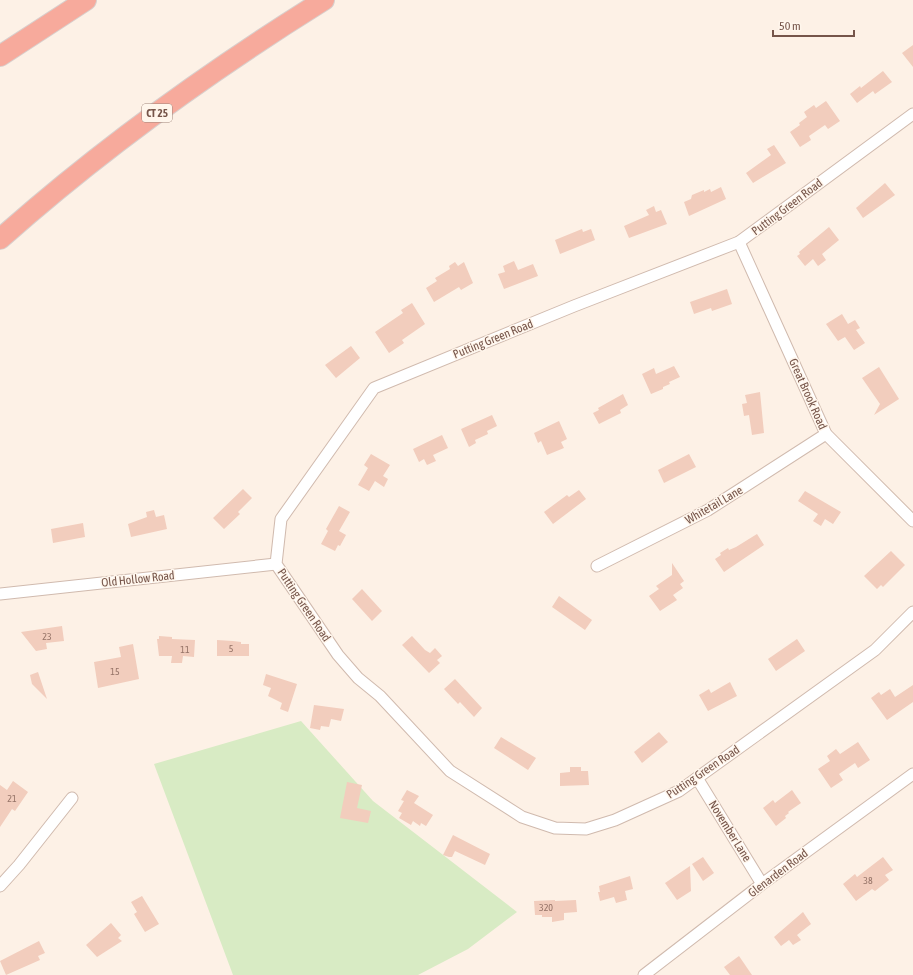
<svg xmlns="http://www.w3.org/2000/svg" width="913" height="975" font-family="'Asap Condensed',sans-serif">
	<rect width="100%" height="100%" fill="#fdf1e6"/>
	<polygon fill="#d8ebc4" points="301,721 373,801 517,912 468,949 418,975 233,975 154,764"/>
	<g fill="#f2cdbd">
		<polygon points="913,45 913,67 902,53"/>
		<polygon points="883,71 892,82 875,94 873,91 857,103 850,94 860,86 861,88"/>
		<polygon points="826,101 840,121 828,129 825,125 809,136 811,140 800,147 790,132 800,125 799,123 807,117 804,112 814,105 816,108"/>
		<polygon points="774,145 786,163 753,183 746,173 771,155 767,149"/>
		<polygon points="885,183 895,195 863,218 856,208"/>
		<polygon points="721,187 726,199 689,216 684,202 691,199 692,195 704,190 704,192 710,189 711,192"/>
		<polygon points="654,206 656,212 661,210 667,224 629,238 624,226 649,215 646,210"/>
		<polygon points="829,227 839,240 822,254 826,260 818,266 813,259 805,266 797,256 800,254 799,252"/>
		<polygon points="582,229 583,232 591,229 595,240 560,254 555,240"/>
		<polygon points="514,261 518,270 533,264 538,276 504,289 498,274 505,272 503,266"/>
		<polygon points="455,262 458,266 464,262 473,283 461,290 459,287 434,302 426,288 437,281 435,278 450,269 449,266"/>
		<polygon points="727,289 732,304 712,311 711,308 694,314 690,302"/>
		<polygon points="412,303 425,324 402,340 404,343 389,353 375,332 403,313 401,310"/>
		<polygon points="842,314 848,324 855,320 860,328 856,330 865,343 854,350 845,337 838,341 826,324"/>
		<polygon points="351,346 360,358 336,378 325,365"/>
		<polygon points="674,366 680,377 669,382 670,384 663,387 663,389 651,394 642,374 654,368 656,374"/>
		<polygon points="879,367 899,399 874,415 880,404 862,378"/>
		<polygon points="760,392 764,433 752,435 749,415 744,416 742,404 747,403 745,395"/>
		<polygon points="623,394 628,405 620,410 621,413 599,424 593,413 599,410 598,408"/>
		<polygon points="492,415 497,426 487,431 488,434 475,440 476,443 469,447 461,429"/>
		<polygon points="559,421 567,439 561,442 564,448 547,455 541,441 538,443 534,433"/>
		<polygon points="442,435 448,448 433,455 436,461 427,465 424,459 419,462 413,449"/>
		<polygon points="371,454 390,465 383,476 388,479 384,487 375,481 369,491 358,485 368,468 364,465"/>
		<polygon points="689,454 696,467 664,483 658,470"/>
		<polygon points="243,489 252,498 238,512 240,514 224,529 213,518"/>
		<polygon points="579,490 586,499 553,524 544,512 567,495 569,497"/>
		<polygon points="805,491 841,512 833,524 825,519 821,526 813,521 818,514 798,501"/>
		<polygon points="339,506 350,512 339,531 346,535 340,546 338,545 335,551 321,544 328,531 326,529"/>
		<polygon points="154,510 156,517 164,515 167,529 131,537 128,524 147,517 146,512"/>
		<polygon points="83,523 85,537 53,543 51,529"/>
		<polygon points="757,534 764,545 724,572 715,559 721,555 720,553 728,548 729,550 736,547"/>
		<polygon points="891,551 905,565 883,587 881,585 877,589 864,576"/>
		<polygon points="672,563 684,581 680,584 683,588 673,595 677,600 660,611 649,596 659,589 656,586 672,575"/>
		<polygon points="362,589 382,611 372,621 352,599"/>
		<polygon points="559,596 592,620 585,630 552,607"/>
		<polygon points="62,626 64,641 46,643 47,649 36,651 21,632"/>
		<polygon points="159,636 172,637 172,639 195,640 194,657 183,656 182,663 171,663 172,656 159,656 157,639 159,639"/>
		<polygon points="412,636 425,650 430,653 435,648 442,656 437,660 440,663 429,673 402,645"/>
		<polygon points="797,639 805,651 776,671 768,659"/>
		<polygon points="217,640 233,641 241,642 241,644 249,644 249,656 217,656"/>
		<polygon points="133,644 139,679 98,688 94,662 121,657 119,647"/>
		<polygon points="38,672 47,699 32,684 30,675"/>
		<polygon points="266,674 297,684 288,712 280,709 282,703 268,696 271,688 263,685"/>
		<polygon points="455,679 482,708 474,717 460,702 458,704 444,689"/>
		<polygon points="730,682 737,696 708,711 699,695 709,689 711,693"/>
		<polygon points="913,685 913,702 887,720 871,698 879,692 881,695 890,689 895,697"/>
		<polygon points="314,705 344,709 341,721 331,719 329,727 321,726 320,730 310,728"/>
		<polygon points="659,732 668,742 642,763 634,752"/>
		<polygon points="501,737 536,758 528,770 494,748"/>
		<polygon points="858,742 870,760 858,768 855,763 839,774 843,780 831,788 818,769 830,761 827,756 836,749 840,754"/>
		<polygon points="570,767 581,767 581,771 588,771 589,785 560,786 560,773 570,772"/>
		<polygon points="13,781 28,792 15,811 12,809 0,827 0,785 7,790"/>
		<polygon points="347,782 362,785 357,808 371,811 368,823 340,818"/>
		<polygon points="407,790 419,796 414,803 433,815 426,826 421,823 420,826 413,821 411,825 399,818 402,813 398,811 404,801 401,800"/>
		<polygon points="792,790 801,803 788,812 789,813 785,816 786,818 776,826 763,808 773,800 775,803"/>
		<polygon points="453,835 490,854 485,865 455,851 452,857 449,857 443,855"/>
		<polygon points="703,857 714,873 703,881 692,864"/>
		<polygon points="883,857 893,870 885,875 889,880 875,891 872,889 856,901 843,884 855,874 857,877"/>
		<polygon points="690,866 691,891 677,900 665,883"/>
		<polygon points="630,876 633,889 625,891 627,900 616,903 614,897 600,901 598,892 600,892 599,886"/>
		<polygon points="142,896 159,924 145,932 134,914 137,912 131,902"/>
		<polygon points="555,900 555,901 576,900 577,912 564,913 564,920 552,922 552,917 542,917 542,915 535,915 534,901"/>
		<polygon points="803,912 811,924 797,935 801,940 793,945 789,940 781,946 774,937"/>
		<polygon points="111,923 121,935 118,938 122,941 97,957 86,945"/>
		<polygon points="39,941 45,953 38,956 40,960 6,975 0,961"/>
		<polygon points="739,956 752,975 730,975 724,967"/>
	</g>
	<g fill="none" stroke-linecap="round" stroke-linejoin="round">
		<g stroke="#d0baae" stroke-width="13">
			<g id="street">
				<polyline points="913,114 739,242 574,306 374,388 281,519 276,564 338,655 358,678 380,696 450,771 522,817 555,828 586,829 615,820 679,791 875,650 913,612"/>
				<polyline points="739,242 826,434 913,521"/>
				<polyline points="597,566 708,510 826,434"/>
				<polyline points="0,594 276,564"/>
				<polyline points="697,778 762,884"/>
				<polyline points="0,886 19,865 72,798"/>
				<polyline points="644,975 762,884 913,774"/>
			</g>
		</g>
		<g stroke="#d9cfcc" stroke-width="22">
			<g id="highway">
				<polyline points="0,56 86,0"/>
				<path d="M0 239C100 150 210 71 324 0"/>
			</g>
		</g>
		<use href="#street" stroke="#fff" stroke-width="11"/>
		<use href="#highway" stroke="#f7aa9c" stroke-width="20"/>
	</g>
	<g text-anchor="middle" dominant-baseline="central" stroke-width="3" stroke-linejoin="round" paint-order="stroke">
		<g font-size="10" fill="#957367">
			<text x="47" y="636">23</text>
			<text x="231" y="648">5</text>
			<text x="185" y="649">11</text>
			<text x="115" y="671">15</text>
			<text x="12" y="798">21</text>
			<text x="868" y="880">38</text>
			<text x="546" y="907">320</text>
		</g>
		<rect fill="#fff6ec" stroke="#9f857b" stroke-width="1" x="142" y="104" width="30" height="18" rx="3"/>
		<g font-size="11" font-weight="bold" fill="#76554a">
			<text x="157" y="113">CT 25</text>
		</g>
		<g font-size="12" fill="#76554a" stroke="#fff6ec">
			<text transform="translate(787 207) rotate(-37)">Putting Green Road</text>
			<text transform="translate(493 339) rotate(-22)">Putting Green Road</text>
			<text transform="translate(808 394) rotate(66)">Great Brook Road</text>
			<text transform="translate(714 505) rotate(-30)">Whitetail Lane</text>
			<text transform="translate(138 579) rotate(-6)">Old Hollow Road</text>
			<text transform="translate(304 605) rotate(56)">Putting Green Road</text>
			<text transform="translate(703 772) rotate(-34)">Putting Green Road</text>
			<text transform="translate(730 831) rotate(58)">November Lane</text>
			<text transform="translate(778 873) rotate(-37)">Glenarden Road</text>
		</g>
	</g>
	<path d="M773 30v6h81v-6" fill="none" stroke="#76554a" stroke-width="2"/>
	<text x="779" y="30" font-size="12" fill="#76554a" stroke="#fff6ec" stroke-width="3" paint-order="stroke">50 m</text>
</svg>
